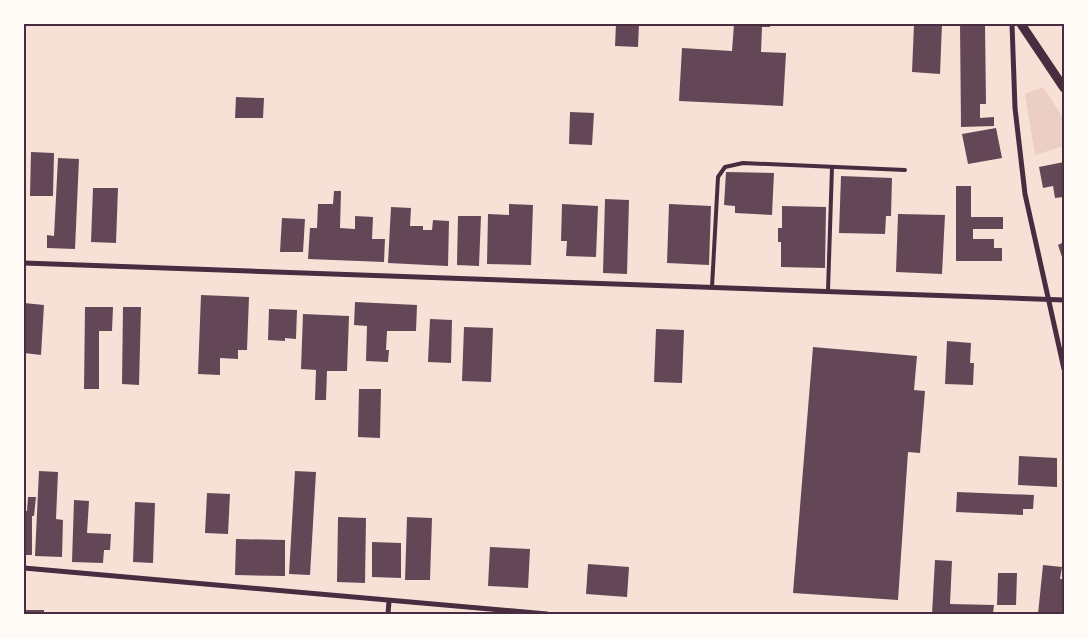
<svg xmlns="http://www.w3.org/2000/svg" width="1088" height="638" font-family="'Fira Sans',sans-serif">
	<rect width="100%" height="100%" fill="#f7e1d7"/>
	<polygon fill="#ebcfc5" points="1043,87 1064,119 1064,146 1035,155 1025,94"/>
	<g fill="#644757">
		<polygon points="616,24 639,24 638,47 615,46"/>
		<polygon points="734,24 771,24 770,27 762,27 761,52 786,53 783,106 679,101 682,48 732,51"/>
		<polygon points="914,24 942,24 940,74 912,72"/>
		<polygon points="960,24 985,24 986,104 980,104 980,118 994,117 994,126 961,127"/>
		<polygon points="236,97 264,98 263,118 235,118"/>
		<polygon points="570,112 594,113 592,145 569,144"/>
		<polygon points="996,128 1002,158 968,164 962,134"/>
		<polygon points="31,152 54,153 53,196 30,196"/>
		<polygon points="58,158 79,159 75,249 47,248 47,235 54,236"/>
		<polygon points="1064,162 1064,197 1055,198 1053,186 1043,188 1039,167"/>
		<polygon points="726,172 774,173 772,215 735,213 735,206 724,205"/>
		<polygon points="841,176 892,178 891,216 886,216 885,234 839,233"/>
		<polygon points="956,186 971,186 971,217 1003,217 1003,229 973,229 973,239 994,239 994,248 1002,248 1002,261 956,261"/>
		<polygon points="93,188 118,188 116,243 91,242"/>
		<polygon points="334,191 341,191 340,228 355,229 355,216 373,217 372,239 385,239 384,262 308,259 310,228 317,228 318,204 333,204"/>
		<polygon points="605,199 629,200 627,274 603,273"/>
		<polygon points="509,204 533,205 531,265 487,264 488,214 509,215"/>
		<polygon points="562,204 598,206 596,257 566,256 567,241 561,241"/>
		<polygon points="669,204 711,206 709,265 667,263"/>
		<polygon points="782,206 826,207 825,268 781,267 781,242 778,242 778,228 782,228"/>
		<polygon points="391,207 411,208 410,226 423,226 423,230 432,230 433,220 449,221 448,266 388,263"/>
		<polygon points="898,214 945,215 942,274 896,272"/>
		<polygon points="458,216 481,216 479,266 457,265"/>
		<polygon points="282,218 305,219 303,252 280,252"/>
		<polygon points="1064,242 1064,263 1058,245"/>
		<polygon points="201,295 249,297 247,350 238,350 238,359 220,358 220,375 198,374"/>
		<polygon points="355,302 417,305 416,331 387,331 386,350 389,350 388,362 366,361 367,326 354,325"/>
		<polygon points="24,303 44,305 41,355 24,353"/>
		<polygon points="85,307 113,307 112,331 99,331 99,389 84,389"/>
		<polygon points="123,307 141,307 139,385 122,384"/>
		<polygon points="269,309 297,310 296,339 285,338 285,341 268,340"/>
		<polygon points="303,314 349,316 347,371 327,371 326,400 315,400 316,370 301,369"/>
		<polygon points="430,319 452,320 451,363 428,362"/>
		<polygon points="464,327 493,328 491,382 462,381"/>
		<polygon points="656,329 684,330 682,383 654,382"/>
		<polygon points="947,341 971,343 970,363 974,363 973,385 945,384"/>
		<polygon points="813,347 917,356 914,390 925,391 920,453 908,452 898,600 793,593"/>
		<polygon points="359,389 381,389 380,438 358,437"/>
		<polygon points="1019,456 1057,458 1057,487 1018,485"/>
		<polygon points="39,471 58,472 56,519 63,520 62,557 35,556"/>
		<polygon points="295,471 316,472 310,575 289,574"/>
		<polygon points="957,492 1034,495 1033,509 1023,509 1023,515 956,512"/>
		<polygon points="207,493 230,494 228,534 205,533"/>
		<polygon points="28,497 36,497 34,516 32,516 32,555 24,555 24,511 27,511"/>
		<polygon points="74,500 89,501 87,533 111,534 110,550 104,550 103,563 72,562"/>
		<polygon points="135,502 155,503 153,563 133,562"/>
		<polygon points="338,517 366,518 365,583 337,582"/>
		<polygon points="407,517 432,518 430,580 405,580"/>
		<polygon points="236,539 285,540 285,576 235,575"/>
		<polygon points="372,542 401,543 401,578 372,577"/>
		<polygon points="490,547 530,549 528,588 488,586"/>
		<polygon points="935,560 952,561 950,604 994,605 993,613 932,614"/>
		<polygon points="588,564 629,567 627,597 586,594"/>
		<polygon points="1043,565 1062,567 1060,579 1064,579 1064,614 1038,614"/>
		<polygon points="998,573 1017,573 1016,605 997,605"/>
		<rect x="24" y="610" width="20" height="4"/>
	</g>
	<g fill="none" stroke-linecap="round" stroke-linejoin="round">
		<g stroke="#4a2c40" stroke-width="4">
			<polyline points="712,287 718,177 725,167 743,163 905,170"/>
			<polyline points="828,291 832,167"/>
		</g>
		<g stroke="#4a2c40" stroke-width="5">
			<polyline points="1012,24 1015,108 1025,194 1064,369"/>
			<polyline points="24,263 1064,300"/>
			<polyline points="24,568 547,614"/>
			<polyline points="388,614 389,601"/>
		</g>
		<polyline stroke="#4a2c40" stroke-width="9" points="1021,24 1064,88"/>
	</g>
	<rect width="1088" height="638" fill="none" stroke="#fffaf5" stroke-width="50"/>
	<rect x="25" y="25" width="1038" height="588" fill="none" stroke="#4a2c40" stroke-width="2"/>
</svg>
